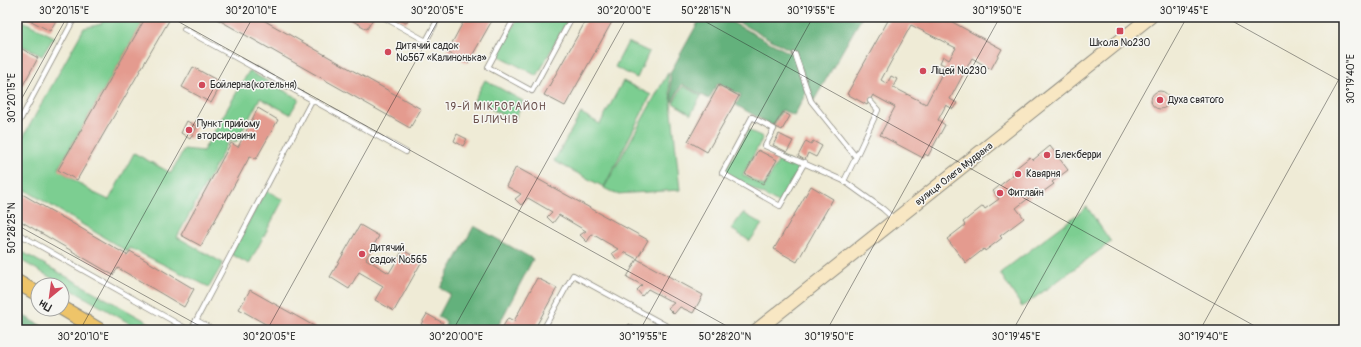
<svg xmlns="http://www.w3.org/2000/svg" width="1361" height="347" font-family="Pangolin,sans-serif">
	<rect width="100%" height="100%" fill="#f6f6f2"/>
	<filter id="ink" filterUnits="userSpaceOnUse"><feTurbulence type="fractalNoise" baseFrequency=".025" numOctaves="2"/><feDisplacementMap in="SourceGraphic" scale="8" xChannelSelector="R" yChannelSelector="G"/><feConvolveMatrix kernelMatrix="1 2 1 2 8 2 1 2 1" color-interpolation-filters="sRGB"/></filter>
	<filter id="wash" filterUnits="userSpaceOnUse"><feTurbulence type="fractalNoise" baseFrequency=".012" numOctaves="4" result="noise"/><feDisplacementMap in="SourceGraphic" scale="16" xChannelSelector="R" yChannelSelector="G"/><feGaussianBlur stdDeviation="0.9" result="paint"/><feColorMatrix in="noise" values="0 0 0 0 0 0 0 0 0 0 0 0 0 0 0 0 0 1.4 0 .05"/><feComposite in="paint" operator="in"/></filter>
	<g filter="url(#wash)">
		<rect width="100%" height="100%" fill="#efebd6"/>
		<g fill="#7bce91" stroke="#537c5e">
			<polygon points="105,17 146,17 58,169 92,192 109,200 134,153 171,173 184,149 203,151 249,71 299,99 290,114 260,98 237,141 229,141 177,237 223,263 209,287 130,248 128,252 17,185 17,148 84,28 101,24"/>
			<polygon points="518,17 569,17 537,76 498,55"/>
			<polygon points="17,18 54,37 42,56 17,43"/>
			<polygon points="628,42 649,52 637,78 615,67"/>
			<polygon points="668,73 680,190 616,194 604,188"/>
			<polygon points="485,80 523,101 514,121 474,100"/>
			<polygon points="623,81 651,95 604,187 554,161 581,113 600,124"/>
			<polygon points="683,86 701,96 691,114 673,103"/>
			<polygon points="748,130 763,137 743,175 764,186 781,157 800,168 780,204 724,173"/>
			<polygon points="266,190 283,200 249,264 231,254"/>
			<polygon points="1087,207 1111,242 1022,307 1000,273"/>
			<polygon points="743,213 762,224 750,241 731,229"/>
			<polygon points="17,249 162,330 141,330 17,258"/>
		</g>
		<g fill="#64b17b" stroke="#486e53">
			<polygon points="701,17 722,17 794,55 806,93 794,116 782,110 773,126 736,105 741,95 718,83 709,99 682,84 672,102 670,73"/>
			<polygon points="728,17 862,17 813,102 796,53"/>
			<polygon points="474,226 533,259 496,330 443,330 447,322 438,317 450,294 440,288"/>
			<polygon points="17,312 49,330 17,330"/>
		</g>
		<g id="blocks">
			<g fill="#e49b8f" fill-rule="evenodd">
				<polygon points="24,17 58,17 50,31"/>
				<polygon points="146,17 171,17 77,180 58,170"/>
				<polygon points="219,17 258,17 421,109 410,128 217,19"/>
				<polygon points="346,17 374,17 367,29"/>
				<polygon points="395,17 410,17 406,23"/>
				<polygon points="466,17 494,17 468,63 447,52"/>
				<polygon points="588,17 608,17 613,20 565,106 544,95"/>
				<path d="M890 17H943L1002 49 991 69 972 58 950 99 957 103 953 109 946 105 938 120 945 125 928 156 925 154 923 158 880 135 895 107 873 95 867 105 847 94ZM911 25 956 48 949 60 943 56 940 63 946 66 926 104 893 87 897 79 891 76 887 84 881 80Z"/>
				<polygon points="17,46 38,58 17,96"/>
				<polygon points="193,67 222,83 211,103 182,87"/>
				<polygon points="719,85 739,96 707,152 688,141"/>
				<circle cx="1160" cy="100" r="9"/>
				<polygon points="258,108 278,120 256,159 250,156 201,246 181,235 231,143 238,147"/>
				<polygon points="783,112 790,116 782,130 774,126"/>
				<polygon points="187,121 197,127 190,139 181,133"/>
				<polygon points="457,134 467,139 463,146 454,141"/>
				<polygon points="779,134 793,141 787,152 773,145"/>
				<polygon points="806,141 811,144 813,141 822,146 816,157 808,153 805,160 798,156"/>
				<polygon points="1050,146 1068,170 1052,182 1054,184 1036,197 1034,194 1016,208 1024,218 1000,236 1002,238 985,251 984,249 966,263 947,239 965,225 963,222 983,206 985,209 999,199 993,191 1013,175 1011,172 1030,157 1033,160"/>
				<polygon points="758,150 777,160 763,184 745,174"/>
				<polygon points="516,167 648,240 637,259 624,252 617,260 612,253 618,249 592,234 587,242 580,235 586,231 559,215 553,223 547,217 552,212 528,198 521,205 515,199 521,194 506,186"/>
				<polygon points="811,186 833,199 797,262 774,249"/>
				<polygon points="17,191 127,255 130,251 194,289 184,307 118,268 113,275 17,219"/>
				<polygon points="360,225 379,236 366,259 389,273 403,250 422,261 394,311 375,300 383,286 359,272 349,289 330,277"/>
				<polygon points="637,259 703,295 693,313 680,307 674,314 668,308 674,303 648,289 642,296 637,290 642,285 627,277"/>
				<polygon points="537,278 557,288 534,330 501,330 508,318 514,321"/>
				<polygon points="250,290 321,330 276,330 239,309"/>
				<polygon points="427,314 443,323 439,330 432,330 421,324"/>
				<polygon points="629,324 640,330 625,330"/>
			</g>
		</g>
	</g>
	<g filter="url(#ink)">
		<use href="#blocks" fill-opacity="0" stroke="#8d8b80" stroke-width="1"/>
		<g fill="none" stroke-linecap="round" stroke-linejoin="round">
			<g stroke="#8d8b80" stroke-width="6">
				<g id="lane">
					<polyline points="383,17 426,41 439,17"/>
					<polyline points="515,17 488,67 532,91 572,17"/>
					<polyline points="681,17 683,18"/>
					<polyline points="184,29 406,152"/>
					<polyline points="795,54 811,101 856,157 844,181"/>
					<polyline points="17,126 75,17"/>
					<polyline points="856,157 878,110 870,101"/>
					<polyline points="805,162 780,206 722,173 752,117 774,129 765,146 844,181 883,209 894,219"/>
					<polyline points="17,233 189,330"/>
					<polyline points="196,320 214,330"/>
					<polyline points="191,330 312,100"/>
					<polyline points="543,330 573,275 674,330"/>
				</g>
			</g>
			<g stroke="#8d8b80" stroke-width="15">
				<polyline id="secondary" points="757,330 1150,17"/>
			</g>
			<g stroke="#8d8b80" stroke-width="16">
				<g id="primary">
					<polyline points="17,282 38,294"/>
					<polyline points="62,308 99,330"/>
				</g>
			</g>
			<use href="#lane" stroke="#fff" stroke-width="4.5"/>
			<use href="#secondary" stroke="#f8e7c3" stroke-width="13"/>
			<use href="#primary" stroke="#eec469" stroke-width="14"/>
		</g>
	</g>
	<path fill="none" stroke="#2b2b2b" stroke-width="1" stroke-opacity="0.45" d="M170 17 734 330M697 17 1262 330M1225 17 1344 83M17 107 67 17M17 225 207 330M80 330 253 17M267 330 440 17M453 330 627 17M640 330 813 17M827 330 1000 17M1013 330 1187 17M1200 330 1344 70"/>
	<g fill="#d1495b" stroke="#f6f6f2" stroke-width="1.5">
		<rect x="1116" y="27" width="8" height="8" rx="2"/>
		<circle cx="388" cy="52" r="4"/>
		<circle cx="923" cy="71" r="4"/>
		<circle cx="202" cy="85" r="4"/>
		<circle cx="1160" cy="100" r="4"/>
		<circle cx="189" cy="130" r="4"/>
		<circle cx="1047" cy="155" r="4"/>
		<circle cx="1018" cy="174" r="4"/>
		<circle cx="1000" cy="193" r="4"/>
		<circle cx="362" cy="254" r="4"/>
	</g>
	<g text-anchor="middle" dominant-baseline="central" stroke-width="3" stroke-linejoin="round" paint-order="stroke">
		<g font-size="10" fill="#2b2b2b" stroke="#f6f6f2" text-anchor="start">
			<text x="1120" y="43" text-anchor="middle">Школа №230</text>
			<text x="396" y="46">Дитячий садок<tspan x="396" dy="12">№567 «Калинонька»</tspan></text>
			<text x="931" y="71">Ліцей №230</text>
			<text x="210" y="85">Бойлерна(котельня)</text>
			<text x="1168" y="100">Духа святого</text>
			<text x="197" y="124">Пункт прийому<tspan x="197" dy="12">вторсировини</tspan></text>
			<text x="1055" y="155">Блекберри</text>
			<text x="1026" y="174">Кавярня</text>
			<text x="1008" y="193">Фитлайн</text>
			<text x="370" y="248">Дитячий<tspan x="370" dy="12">садок №565</tspan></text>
		</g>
		<g font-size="10" fill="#2b2b2b" stroke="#f6f6f2">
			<text transform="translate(954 174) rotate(-38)">вулиця Олега Мудрака</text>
		</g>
		<g font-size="11" letter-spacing="1" fill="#6c524e" stroke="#f6f6f2">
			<text x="496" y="106">19-Й МІКРОРАЙОН<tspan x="496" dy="13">БІЛИЧІВ</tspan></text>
		</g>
	</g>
	<rect width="1361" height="347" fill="none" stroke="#f6f6f2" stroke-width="44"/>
	<g transform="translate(50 297) rotate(209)"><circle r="19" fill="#f6f6f2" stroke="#a5a5a2"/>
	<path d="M0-3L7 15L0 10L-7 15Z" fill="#d1495b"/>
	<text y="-6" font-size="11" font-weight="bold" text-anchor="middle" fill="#2b2b2b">Пн</text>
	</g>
	<rect x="22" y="22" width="1317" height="303" fill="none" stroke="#2b2b2b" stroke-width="1.5"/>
	<g font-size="10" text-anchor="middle" fill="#2b2b2b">
		<text x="64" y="14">30°20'15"E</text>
		<text x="251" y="14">30°20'10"E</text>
		<text x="437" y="14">30°20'05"E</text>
		<text x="624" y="14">30°20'00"E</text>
		<text x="706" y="14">50°28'15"N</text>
		<text x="811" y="14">30°19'55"E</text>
		<text x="997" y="14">30°19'50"E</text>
		<text x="1184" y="14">30°19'45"E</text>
		<text transform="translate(1350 79) rotate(-90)" y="4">30°19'40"E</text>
		<text transform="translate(11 98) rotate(-90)" y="4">30°20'15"E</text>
		<text transform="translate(11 228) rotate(-90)" y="4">50°28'25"N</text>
		<text x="83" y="340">30°20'10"E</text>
		<text x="269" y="340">30°20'05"E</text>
		<text x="456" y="340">30°20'00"E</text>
		<text x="643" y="340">30°19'55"E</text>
		<text x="725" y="340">50°28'20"N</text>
		<text x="829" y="340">30°19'50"E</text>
		<text x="1016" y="340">30°19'45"E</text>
		<text x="1203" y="340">30°19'40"E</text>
	</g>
</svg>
